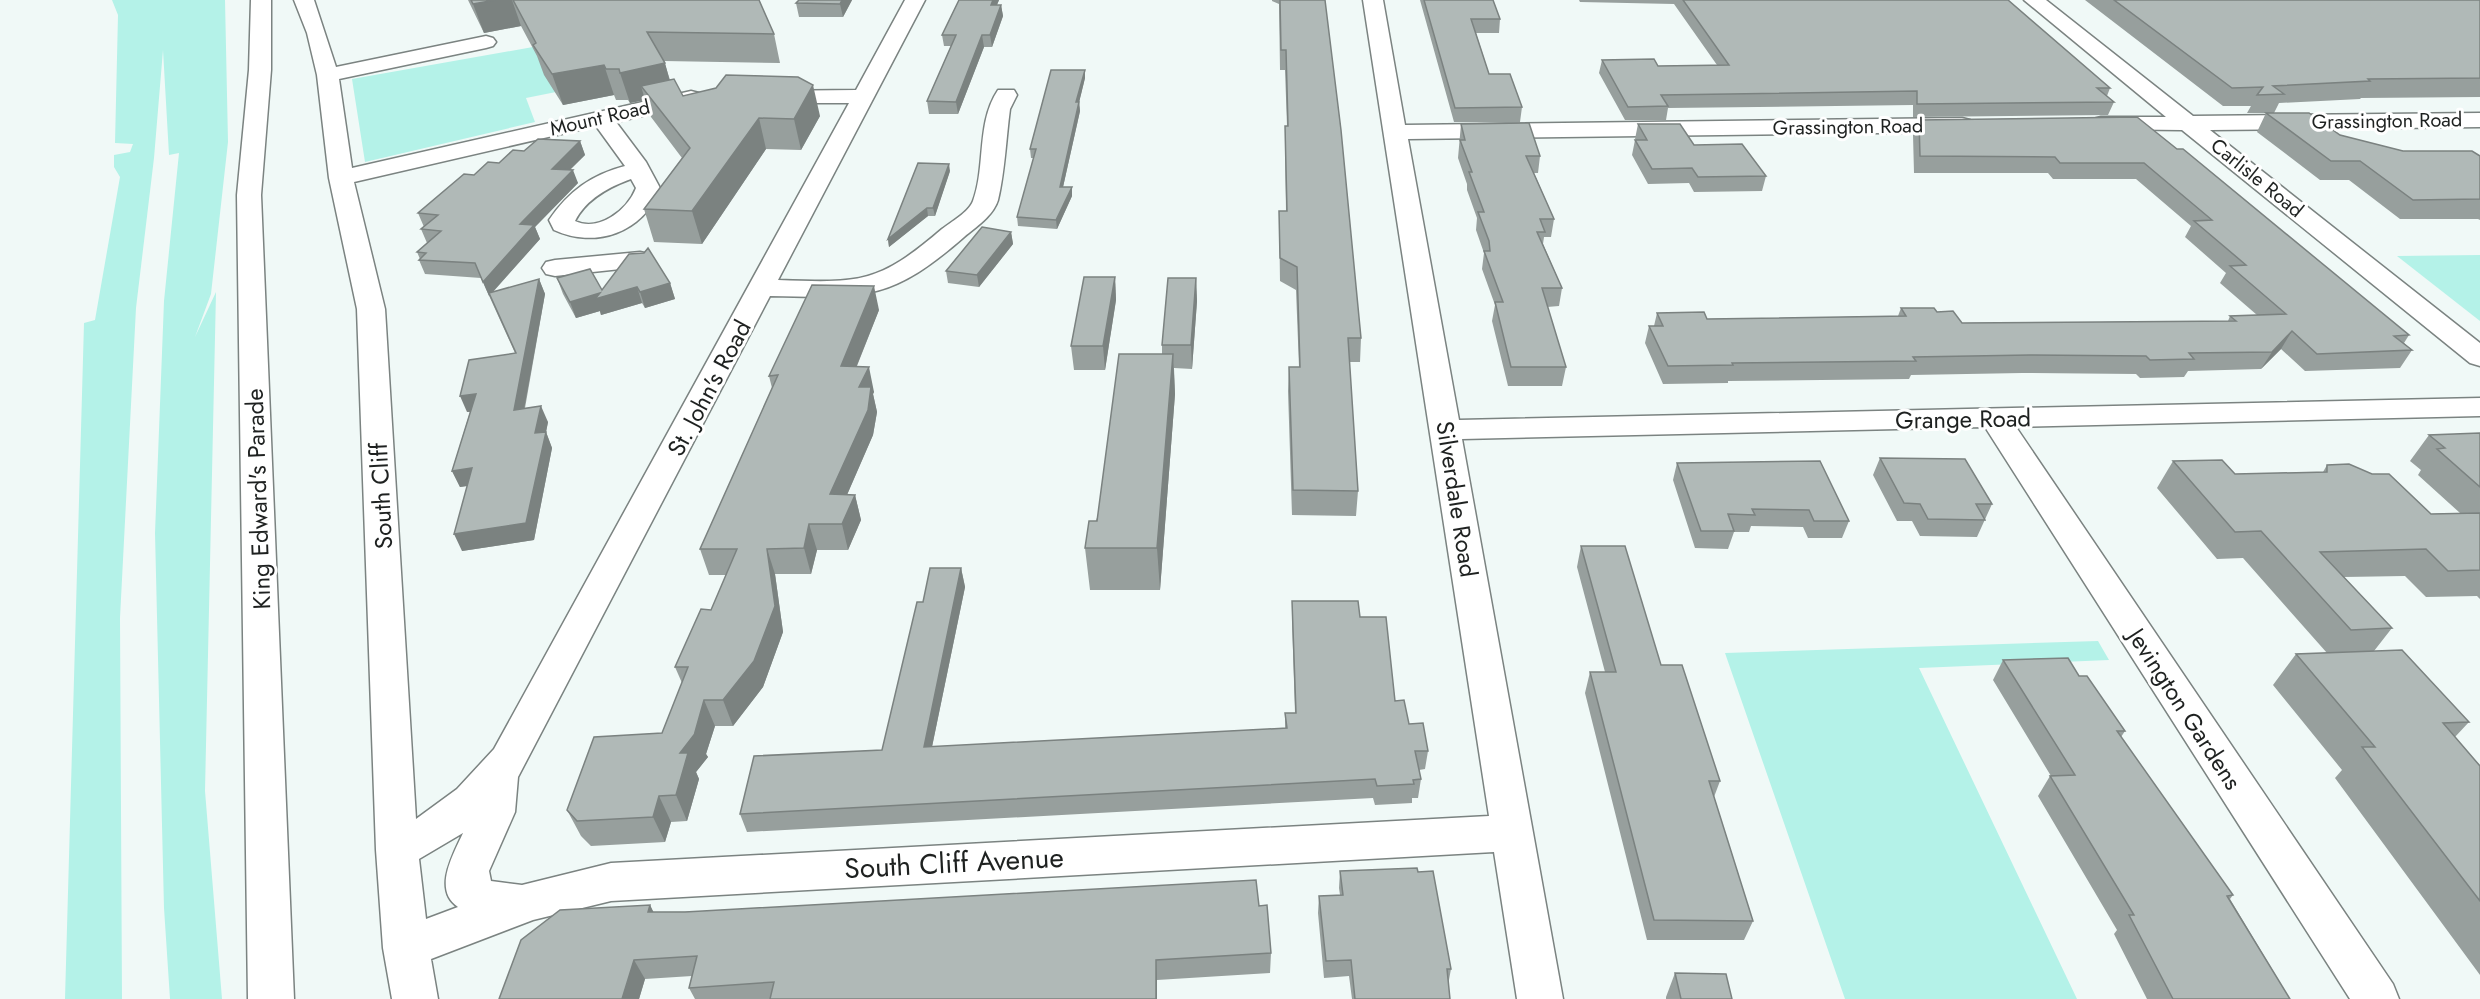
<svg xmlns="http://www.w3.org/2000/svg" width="2480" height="999" font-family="Jost,sans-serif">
	<rect width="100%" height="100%" fill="#f0f9f7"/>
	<g fill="#b4f2e8">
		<polygon points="112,0 225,0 228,142 211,294 195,337 216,292 205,791 222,999 170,999 164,908 155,533 164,301 179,153 169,155 163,50 154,158 136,308 120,618 122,999 65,999 84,323 95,320 120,177 114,167 114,155 130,152 133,144 115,143 118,15"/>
		<polygon points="544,45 561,91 526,98 535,122 365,162 352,79"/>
		<polygon points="2480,255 2480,321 2397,256"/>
		<polygon points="2098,641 2109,660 1919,668 2077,999 1845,999 1725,653"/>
	</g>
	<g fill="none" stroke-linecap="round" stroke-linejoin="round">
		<g stroke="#7b8381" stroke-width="3">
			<g id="minor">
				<path d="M294 0H314L336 67 486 36 493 38 496 42 493 46 486 48 339 79 352 168 691 91 699 93 702 98 699 103 616 122 646 162 660 188C644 233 595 249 554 230L549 220C569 191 591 175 625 166L596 126 354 182 385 309 416 819 457 789 494 749 849 103H772L764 101 761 96 764 91 856 90 905 0H925L778 280C860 283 878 284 942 229 951 222 969 212 973 201 986 166 976 123 998 90H1014L1017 95 1010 109C1006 139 1005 171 998 200 993 216 976 227 964 237 890 302 863 298 770 296L518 777 515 812 489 871 491 881 522 885 611 863 1489 816 1363 0H1383L1405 125 1962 118 1970 120 1973 125 1970 130 1962 132 1408 139 1459 420 2480 398V416L2016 427 2393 984 2399 999H2350L1985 427 1462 439 1563 999H1517L1494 852 611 901 533 920 431 959 438 999H392L383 948 376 850 357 309 329 178 317 75 307 33ZM631 179 636 188C627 211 598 232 575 221 586 199 609 187 631 179ZM463 833C454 853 432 890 458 907L426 919 419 859Z"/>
				<polygon points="2024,0 2046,0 2193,116 2480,113 2480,127 2210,130 2480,343 2480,366 2470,363 2182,130 2093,129 2090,124 2093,119 2101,117 2166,117"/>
				<polygon points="640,252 649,254 653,260 649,266 555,276 546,274 542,268 546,262 555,260"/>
			</g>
		</g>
		<g stroke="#7b8381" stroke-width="3">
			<polygon id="major" points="251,0 271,0 271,70 261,195 294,999 248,999 237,195 249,70"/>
		</g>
		<use href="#minor" fill="#fff" fill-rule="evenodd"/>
		<use href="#major" fill="#fff" fill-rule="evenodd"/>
	</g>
	<g fill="#979f9d">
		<polygon points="468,0 759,0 774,34 780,63 664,61 670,80 683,96 820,116 801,150 766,149 702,244 654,242 644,209 682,158 651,117 645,100 630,103 628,100 616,100 614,95 563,105 544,75 537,56 521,26 484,33"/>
		<polygon points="799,0 852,0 843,17 799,17 796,3"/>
		<polygon points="959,0 999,0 997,5 1001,5 1003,16 992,47 984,47 958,114 929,114 927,101 951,46 944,46 942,35"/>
		<polygon points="1272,0 1325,0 1361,338 1360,362 1349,362 1358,491 1356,516 1292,515 1288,391 1289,367 1299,367 1296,290 1280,281 1279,211 1286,211 1285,147 1285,126 1287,126 1285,70 1280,70 1279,4 1272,1"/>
		<polygon points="1420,0 1493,0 1500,19 1499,33 1476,33 1489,74 1522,107 1520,122 1454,122"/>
		<polygon points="1579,0 2008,0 2110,88 2107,96 2114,102 2108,115 1913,117 1913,105 1668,108 1666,120 1625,120 1599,73 1602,60 1658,66 1717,65 1674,4 1580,2"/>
		<polygon points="2085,0 2480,0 2480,97 2361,98 2360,99 2279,103 2274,113 2247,113 2251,106 2223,106"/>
		<polygon points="1085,70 1085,78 1079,102 1080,111 1063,187 1072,196 1057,229 1018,226 1017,217 1034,158 1031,158 1030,149"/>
		<polygon points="2266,113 2340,135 2403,151 2480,156 2480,220 2478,219 2400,219 2349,180 2320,180 2257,132"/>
		<polygon points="2137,117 2409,335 2404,343 2412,350 2400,368 2305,371 2281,349 2261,369 2188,371 2184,377 2140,378 2136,374 2022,373 1911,375 1909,379 1728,381 1728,383 1663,384 1645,343 1649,326 1654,326 1657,313 1707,319 1898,316 1901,308 1937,312 1962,323 2228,321 2230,316 2257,315 2220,283 2226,273 2185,237 2191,226 2136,179 2053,179 2048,173 1914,173 1913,135 1919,120"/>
		<polygon points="1461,124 1540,156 1538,173 1534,173 1554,219 1551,237 1544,237 1543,244 1562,288 1559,306 1547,307 1566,367 1562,386 1508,386 1492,321 1495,305 1482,269 1484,253 1476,230 1477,218 1467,190 1467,184 1458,158"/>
		<polygon points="1638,124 1694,145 1766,176 1762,191 1694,192 1689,183 1648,184 1632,155 1635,140 1636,140 1635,139"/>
		<polygon points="580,141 585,155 570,170 578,183 535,227 540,239 493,292 539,279 545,294 525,408 548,422 546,432 552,448 534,540 462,551 467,486 460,487 452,471 470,412 467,412 515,353 481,278 425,274 419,260 420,259 417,252 427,243 421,229 424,227 418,213 474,175 524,151"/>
		<polygon points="950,171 935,216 928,216 889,247 888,239"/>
		<polygon points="1011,232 1013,244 979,287 948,283 946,271"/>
		<polygon points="1115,277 1116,300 1105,370 1074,370 1071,346"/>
		<polygon points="557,278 602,290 670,283 675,299 645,308 642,303 601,315 600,311 576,318 563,294"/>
		<polygon points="1196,278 1197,301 1192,369 1174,368 1175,394 1160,590 1090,590 1085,548 1162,354 1162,345"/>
		<polygon points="879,310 857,366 874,392 873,394 877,412 873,435 847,495 855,495 861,520 848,550 817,550 811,574 775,574 783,632 763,687 733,726 715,726 706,754 708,757 696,772 699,779 687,821 671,822 665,842 591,846 581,836 567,810 662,733 682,683 675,667 711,610 726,575 709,575 700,549 772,388 769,376"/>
		<polygon points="2480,433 2480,599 2477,596 2426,597 2405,576 2344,577 2392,628 2374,651 2469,722 2455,737 2480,766 2480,975 2335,778 2342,770 2273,685 2296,654 2327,653 2243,558 2217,559 2157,488 2173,461 2235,474 2323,472 2327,465 2431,514 2460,513 2418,475 2421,470 2410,461 2429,435"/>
		<polygon points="1880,458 1992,504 1977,537 1920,536 1912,521 1897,521 1873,475"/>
		<polygon points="1677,463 1849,521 1842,538 1808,538 1803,527 1751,526 1749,532 1734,532 1728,549 1695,548 1673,480"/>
		<polygon points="1581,546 1661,665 1720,781 1714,797 1753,921 1744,940 1647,940 1585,693 1590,672 1605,672 1577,567"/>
		<polygon points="961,568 965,587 932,747 1285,728 1285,713 1295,713 1292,620 1292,601 1360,617 1395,701 1409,724 1428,751 1425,769 1419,770 1421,779 1418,798 1412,798 1412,803 1375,805 1373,798 747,832 740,814 882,750 923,602"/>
		<polygon points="2003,660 2079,676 2125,731 2121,737 2233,895 2230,899 2290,999 2147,999 2114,934 2117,930 2038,796 2050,776 2051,776 1993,680"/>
		<polygon points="1340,871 1451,969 1448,985 1450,999 1352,999 1349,976 1324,978 1318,913 1319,896 1340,895 1339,888"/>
		<polygon points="650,905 653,912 1259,906 1271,953 1270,973 1157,980 1157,999 695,999 689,988 692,976 645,979 639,999 499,999"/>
		<polygon points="1675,973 1732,999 1666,999 1666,997"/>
	</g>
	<g fill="#7b8280">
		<polygon points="495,0 512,0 521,26 484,33 473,4"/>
		<polygon points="842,0 852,0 843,17 840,4"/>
		<polygon points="993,0 999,0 992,16 991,5"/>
		<polygon points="1001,5 1003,16 992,47 990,35"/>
		<polygon points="982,35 984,47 958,114 956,102"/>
		<polygon points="665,63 673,93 641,86 645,100 630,103 620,73"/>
		<polygon points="604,65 614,95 563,105 552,74"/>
		<polygon points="1085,70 1085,78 1077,111 1076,102"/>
		<polygon points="813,85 820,116 801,150 794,119"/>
		<polygon points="1079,102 1080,111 1061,196 1060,187"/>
		<polygon points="759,118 766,149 702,244 692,211"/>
		<polygon points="580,141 585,155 557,182 552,169"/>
		<polygon points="949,164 950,171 935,216 933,208"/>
		<polygon points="573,170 578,183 535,227 540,239 489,296 483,282 520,224"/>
		<polygon points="1072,187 1072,196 1057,229 1056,220"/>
		<polygon points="927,208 928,216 889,247 888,239"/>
		<polygon points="1011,232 1013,244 979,287 977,275"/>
		<polygon points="1115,277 1116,300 1105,370 1103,346"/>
		<polygon points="1196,278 1197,301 1192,369 1191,345"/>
		<polygon points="539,279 545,294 521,426 514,410"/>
		<polygon points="670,283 675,299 645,308 640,292"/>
		<polygon points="874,286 879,310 847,390 841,366"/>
		<polygon points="637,287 642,303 601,315 600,311 576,318 570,302 600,293"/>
		<polygon points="2292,331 2281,349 2261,369 2272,352"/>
		<polygon points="1173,354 1175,394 1160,590 1157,548"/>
		<polygon points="869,367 874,392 873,394 877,412 873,435 836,520 830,494 859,387"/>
		<polygon points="476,394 483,410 467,412 460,396"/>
		<polygon points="541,406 548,422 546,432 552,448 534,540 462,551 454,534 535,433"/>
		<polygon points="472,468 480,484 460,487 452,471"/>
		<polygon points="855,495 861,520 848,550 842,524"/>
		<polygon points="809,524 817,550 811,574 804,548"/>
		<polygon points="767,549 775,574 783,632 763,687 733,726 723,700"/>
		<polygon points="961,568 965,587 928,766 924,747"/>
		<polygon points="704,700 715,726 706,754 708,757 696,772 699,779 687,821 676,795 680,753 695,732"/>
		<polygon points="659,796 671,822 665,842 653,817"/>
		<polygon points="650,905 660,925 648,912"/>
		<polygon points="634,960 645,979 639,999 622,999"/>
		<polygon points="1156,960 1157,980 1157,999 1156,999"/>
	</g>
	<g fill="#b0b9b7" stroke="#7b8280" stroke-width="1.5">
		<polygon points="471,0 495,0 473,4"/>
		<polygon points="513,0 759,0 774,34 647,32 665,63 620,73 619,69 606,69 604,65 552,74 533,45 536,43"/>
		<polygon points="799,0 842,0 840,4 796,3"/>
		<polygon points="959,0 993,0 991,5 1001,5 990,35 982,35 956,102 927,101 956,35 942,35"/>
		<polygon points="1280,0 1325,0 1341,130 1361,338 1348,338 1358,491 1293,490 1289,367 1300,367 1297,267 1280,258 1279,211 1287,211 1285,126 1288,126 1286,50 1281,50"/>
		<polygon points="1424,0 1493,0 1500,19 1471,19 1489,74 1510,74 1522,107 1455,108"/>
		<polygon points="1683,0 2008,0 2110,88 2097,88 2114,102 1917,104 1917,91 1661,95 1668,106 1628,107 1602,60 1654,59 1658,66 1729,65"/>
		<polygon points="2114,0 2480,0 2480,78 2368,79 2370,81 2273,86 2284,94 2257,95 2263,87 2232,88"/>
		<polygon points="1051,70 1085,70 1076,102 1079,102 1060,187 1072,187 1056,220 1017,217 1036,149 1030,149"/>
		<polygon points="726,75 798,77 813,85 794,119 759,118 692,211 644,209 690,148 641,86 674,79 683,96 716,88"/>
		<polygon points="2266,113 2309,113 2340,135 2403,151 2472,151 2480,156 2480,199 2413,200 2360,161 2331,161"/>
		<polygon points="2137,117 2177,149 2183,149 2409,335 2394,336 2412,350 2317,354 2292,331 2272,352 2189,353 2194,359 2150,360 2146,356 2030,355 1913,357 1916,361 1732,363 1733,365 1668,366 1649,326 1663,326 1657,313 1704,312 1707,319 1906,316 1901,308 1934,308 1937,312 1953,311 1962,323 2236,321 2230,316 2286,314 2230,266 2246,265 2194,221 2212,220 2144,163 2060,163 2055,157 1920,156 1919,120"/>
		<polygon points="1529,123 1540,156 1526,156 1554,219 1540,219 1545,232 1537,232 1562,288 1542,288 1566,367 1511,367 1495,302 1503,302 1484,251 1490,251 1489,241 1478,212 1484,212 1469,172 1472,172 1460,140 1465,140 1461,124"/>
		<polygon points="1638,124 1680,124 1694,145 1742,144 1766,176 1698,177 1692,168 1652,169 1635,140 1647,140"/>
		<polygon points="538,139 580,141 552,169 573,170 520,224 534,225 483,282 475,263 419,260 426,253 417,252 441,231 421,229 438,215 418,213 464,174 474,175 488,162 499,163 513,150 524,151"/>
		<polygon points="918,163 949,164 933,208 927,208 888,239"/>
		<polygon points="982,227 1011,232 977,275 946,271"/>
		<polygon points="648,248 670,283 640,292 637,287 595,299 600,293 570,302 557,278 590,269 602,290 629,254 644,253"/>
		<polygon points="1084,277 1115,277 1103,346 1071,346"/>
		<polygon points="1168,278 1196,278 1191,345 1162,345"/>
		<polygon points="539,279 514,410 541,406 535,433 546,432 526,523 454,534 472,468 452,471 476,394 460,396 469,360 516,353 489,293"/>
		<polygon points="812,285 874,286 841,366 869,367 859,387 871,387 868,410 830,494 855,495 842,524 809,524 804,548 767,549 775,606 754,661 723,700 704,700 695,732 697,731 680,753 688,753 676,795 659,796 653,817 577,821 567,810 594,737 662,733 688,667 675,667 701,609 711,610 737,549 700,549 778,375 769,376"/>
		<polygon points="1119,354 1173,354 1157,548 1085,548 1089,521 1097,521"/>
		<polygon points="2480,433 2480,487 2437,449 2445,448 2429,435"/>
		<polygon points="1880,458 1965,459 1992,504 1976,504 1985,520 1928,519 1920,504 1904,503"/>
		<polygon points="2222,460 2235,474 2327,472 2327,465 2349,464 2372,474 2389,474 2431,514 2480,513 2480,570 2448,571 2426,549 2320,552 2392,628 2351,630 2261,531 2235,532 2173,461"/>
		<polygon points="1820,461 1849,521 1814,521 1809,510 1752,509 1755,515 1728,514 1734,531 1701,531 1677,463"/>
		<polygon points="1581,546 1625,546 1661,665 1682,665 1720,781 1709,781 1753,921 1654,920 1590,672 1616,672"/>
		<polygon points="930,568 961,568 924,747 1287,728 1285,713 1296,713 1292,601 1358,601 1360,617 1386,617 1395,701 1404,700 1409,724 1423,723 1428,751 1415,751 1421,779 1413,780 1414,784 1377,786 1375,779 740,814 754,756 882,750 917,602 923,602"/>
		<polygon points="2402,650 2469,722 2443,723 2480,766 2480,901 2362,747 2375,747 2296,654"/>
		<polygon points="2068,658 2079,676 2087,676 2125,731 2117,731 2233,895 2227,896 2290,999 2173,999 2129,915 2134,915 2050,776 2075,775 2003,660"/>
		<polygon points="1417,868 1418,872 1433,871 1451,969 1447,969 1450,999 1355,999 1351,960 1326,961 1319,896 1343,895 1340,871"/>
		<polygon points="1256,880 1259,906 1267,905 1271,953 1156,960 1156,999 770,999 774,982 689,988 697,956 634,960 622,999 499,999 521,940 560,910 650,905 648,912 685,912"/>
		<polygon points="1675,973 1726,974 1732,999 1681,999"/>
	</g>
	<g text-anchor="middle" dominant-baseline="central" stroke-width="6" stroke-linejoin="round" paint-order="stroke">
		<g font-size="20" fill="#1e2120" stroke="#fff">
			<text transform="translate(600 118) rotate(-13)">Mount Road</text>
			<text transform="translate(2387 121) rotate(-1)">Grassington Road</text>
			<text transform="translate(1848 127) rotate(-1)">Grassington Road</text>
			<text transform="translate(2257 178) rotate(39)">Carlisle Road</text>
		</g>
		<g font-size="24" fill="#1e2120" stroke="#fff">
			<text transform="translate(709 388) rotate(-62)">St. John's Road</text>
			<text transform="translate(1963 419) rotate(-1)">Grange Road</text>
			<text transform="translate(381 496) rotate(-93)">South Cliff</text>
			<text transform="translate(258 499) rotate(-92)">King Edward's Parade</text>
			<text transform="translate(1457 499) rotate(81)">Silverdale Road</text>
			<text transform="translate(2185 709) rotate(57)">Jevington Gardens</text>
		</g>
		<g font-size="28" fill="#1e2120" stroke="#fff">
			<text transform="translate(954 863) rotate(-3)">South Cliff Avenue</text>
		</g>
	</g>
</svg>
